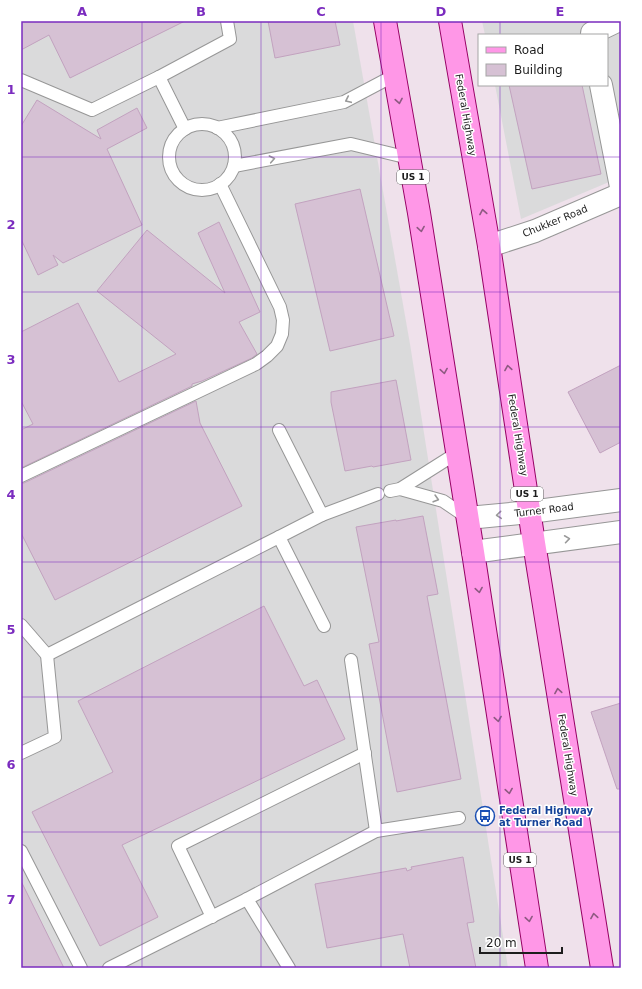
<svg xmlns="http://www.w3.org/2000/svg" width="642" height="989" font-family="'DejaVu Sans',sans-serif">
	<rect width="100%" height="100%" fill="#efe1eb"/>
	<g fill="#dadadb">
		<polygon points="21,21 353,21 410,344 508,968 21,968"/>
		<polygon points="482,21 621,21 621,177 521,219 495,85 607,85 607,35 485,35"/>
	</g>
	<g fill="#d6c1d4" stroke="#c2a2bf">
		<polygon points="21,21 185,21 70,78 49,35 21,50"/>
		<polygon points="268,21 335,21 340,45 275,58"/>
		<polygon points="509,85 582,85 601,174 532,189"/>
		<polygon points="37,100 101,139 97,130 137,108 147,128 107,149 142,225 63,263 53,255 58,265 38,275 21,239 21,126"/>
		<polygon points="360,189 394,336 330,351 295,204"/>
		<polygon points="219,222 260,312 239,322 257,354 252,358 202,381 192,384 192,386 21,468 21,430 33,424 21,401 21,332 78,303 119,382 176,354 97,291 147,230 225,293 198,233"/>
		<polygon points="621,365 621,442 600,453 568,392"/>
		<polygon points="396,380 411,460 373,467 372,466 345,471 331,402 331,392"/>
		<polygon points="196,401 200,423 242,506 55,600 21,533 21,483 24,483"/>
		<polygon points="423,516 438,594 427,596 461,779 397,792 369,644 379,642 356,527 396,520 396,521"/>
		<polygon points="264,606 304,686 317,680 345,739 122,845 158,917 100,946 32,812 113,772 78,701"/>
		<polygon points="621,703 621,789 617,789 591,712"/>
		<polygon points="463,857 474,922 467,923 476,968 410,968 403,934 327,948 315,884 406,868 407,871 412,869 411,867"/>
		<polygon points="21,881 64,968 21,968"/>
	</g>
	<g fill="none" stroke-linecap="round" stroke-linejoin="round">
		<g stroke="#979797" stroke-width="14">
			<g id="service">
				<polyline points="21,80 92,110 159,77"/>
				<circle cx="202" cy="157" r="33"/>
				<polyline points="217,128 344,102 395,75"/>
				<polyline points="185,129 159,77 230,39 227,21"/>
				<polyline points="234,166 351,144 409,158"/>
				<polyline points="279,430 322,515"/>
				<polyline points="21,476 256,364 267,356 277,346 282,334 283,320 280,307 220,184"/>
				<polyline points="400,489 443,501 468,518"/>
				<polyline points="390,491 400,489 457,453"/>
				<polyline points="21,625 47,655 55,737 21,753"/>
				<polyline points="324,626 279,537 322,515 378,494"/>
				<polyline points="47,655 279,537"/>
				<polyline points="351,660 376,831"/>
				<polyline points="21,851 81,968"/>
				<polyline points="212,917 178,846 365,753"/>
				<polyline points="109,968 247,899"/>
				<polyline points="289,968 247,899 376,831 459,818"/>
			</g>
		</g>
		<g stroke="#979797" stroke-width="24">
			<g id="minor">
				<polyline points="592,33 617,21"/>
				<polyline points="601,85 621,187"/>
				<polyline points="489,246 535,231 621,194"/>
				<polyline points="468,518 530,512 621,500"/>
				<polyline points="473,552 621,532"/>
			</g>
		</g>
		<g stroke="#960064" stroke-width="24">
			<g id="primary">
				<polyline points="385,21 419,213 473,552 537,968"/>
				<polyline points="450,21 489,246 534,543 602,968"/>
			</g>
		</g>
		<use href="#service" stroke="#fff" stroke-width="12"/>
		<use href="#minor" stroke="#fff" stroke-width="22"/>
		<use href="#primary" stroke="#ff97e7" stroke-width="22"/>
	</g>
	<defs><path id="oneway-chevron" d="M-2-3.5L2.5 0L-2 3.5" fill="none" stroke-width="1.6" stroke-linecap="round" stroke-linejoin="round"/></defs>
	<g stroke="#999">
		<use href="#oneway-chevron" transform="translate(348 100) rotate(155)"/>
		<use href="#oneway-chevron" transform="translate(272 159) rotate(-11)"/>
		<use href="#oneway-chevron" transform="translate(436 499) rotate(16)"/>
		<use href="#oneway-chevron" transform="translate(499 515) rotate(175)"/>
		<use href="#oneway-chevron" transform="translate(567 539) rotate(-8)"/>
	</g>
	<g stroke="#8e5a82">
		<use href="#oneway-chevron" transform="translate(399 101) rotate(80)"/>
		<use href="#oneway-chevron" transform="translate(483 212) rotate(-100)"/>
		<use href="#oneway-chevron" transform="translate(421 229) rotate(81)"/>
		<use href="#oneway-chevron" transform="translate(508 368) rotate(-99)"/>
		<use href="#oneway-chevron" transform="translate(444 371) rotate(81)"/>
		<use href="#oneway-chevron" transform="translate(479 590) rotate(81)"/>
		<use href="#oneway-chevron" transform="translate(558 691) rotate(-99)"/>
		<use href="#oneway-chevron" transform="translate(498 719) rotate(81)"/>
		<use href="#oneway-chevron" transform="translate(509 791) rotate(81)"/>
		<use href="#oneway-chevron" transform="translate(594 916) rotate(-99)"/>
		<use href="#oneway-chevron" transform="translate(529 919) rotate(81)"/>
	</g>
	<path fill="none" stroke="#7b2cbf" stroke-width="1" stroke-opacity="0.55" d="M142 21V968M261 21V968M381 21V968M500 21V35M500 85V968M21 157H621M21 292H621M21 427H621M21 562H621M21 697H621M21 832H621"/>
	<defs>
		<g id="bus-ring" transform="scale(1)"><circle r="9.5" fill="#fff" stroke="#1a4fb4" stroke-width="1.5"/><path d="M-5-6H5V4H4V6H2V4H-2V6H-4V4H-5ZM-3.5-4V0h7V-4ZM-3.5 1.2v1.5H-2V1.2ZM2 1.2v1.5H3.5V1.2Z" fill="#1a4fb4"/></g>
	</defs>
	<g fill-rule="evenodd">
		<use href="#bus-ring" x="485" y="816"/>
	</g>
	<g text-anchor="middle" dominant-baseline="central" stroke-width="3" stroke-linejoin="round" paint-order="stroke">
		<g fill="#fff" stroke="#616161" stroke-width="1">
			<rect x="397" y="170" width="32" height="14" rx="3"/>
			<rect x="511" y="487" width="32" height="14" rx="3"/>
			<rect x="504" y="853" width="32" height="14" rx="3"/>
		</g>
		<g font-size="9" font-weight="bold" fill="#1d1d1d">
			<text x="413" y="177">US 1</text>
			<text x="527" y="494">US 1</text>
			<text x="520" y="860">US 1</text>
		</g>
		<g font-size="10" fill="#1d1d1d" stroke="#fff">
			<text transform="translate(466 115) rotate(80)">Federal Highway</text>
			<text transform="translate(555 221) rotate(-22)">Chukker Road</text>
			<text transform="translate(518 435) rotate(81)">Federal Highway</text>
			<text transform="translate(544 510) rotate(-7)">Turner Road</text>
			<text transform="translate(568 755) rotate(81)">Federal Highway</text>
		</g>
		<g font-size="10" font-weight="bold" fill="#164399" stroke="#fff" text-anchor="start">
			<text x="499" y="810">Federal Highway<tspan x="499" dy="12">at Turner Road</tspan></text>
		</g>
	</g>
	<rect width="642" height="989" fill="none" stroke="#ffffff" stroke-width="44"/>
	<rect x="478" y="34" width="130" height="52" fill="#ffffff" stroke="#a5a5a5"/>
	<rect x="486" y="47" width="20" height="6" fill="#ff97e7" stroke="#a5a5a5"/>
	<text x="514" y="54" font-size="12" fill="#1d1d1d">Road</text>
	<rect x="486" y="64" width="20" height="12" fill="#d6c1d4" stroke="#a5a5a5"/>
	<text x="514" y="74" font-size="12" fill="#1d1d1d">Building</text>
	<path d="M480 947v6h82v-6" fill="none" stroke="#1d1d1d" stroke-width="2"/>
	<text x="486" y="947" font-size="12" fill="#1d1d1d" stroke="#ffffff" stroke-width="3" paint-order="stroke">20 m</text>
	<rect x="22" y="22" width="598" height="945" fill="none" stroke="#7b2cbf" stroke-width="1.5"/>
	<g font-size="13" text-anchor="middle" font-weight="bold" fill="#7b2cbf">
		<text x="82" y="16">A</text>
		<text x="201" y="16">B</text>
		<text x="321" y="16">C</text>
		<text x="441" y="16">D</text>
		<text x="560" y="16">E</text>
		<text x="11" y="94">1</text>
		<text x="11" y="229">2</text>
		<text x="11" y="364">3</text>
		<text x="11" y="499">4</text>
		<text x="11" y="634">5</text>
		<text x="11" y="769">6</text>
		<text x="11" y="904">7</text>
	</g>
</svg>
